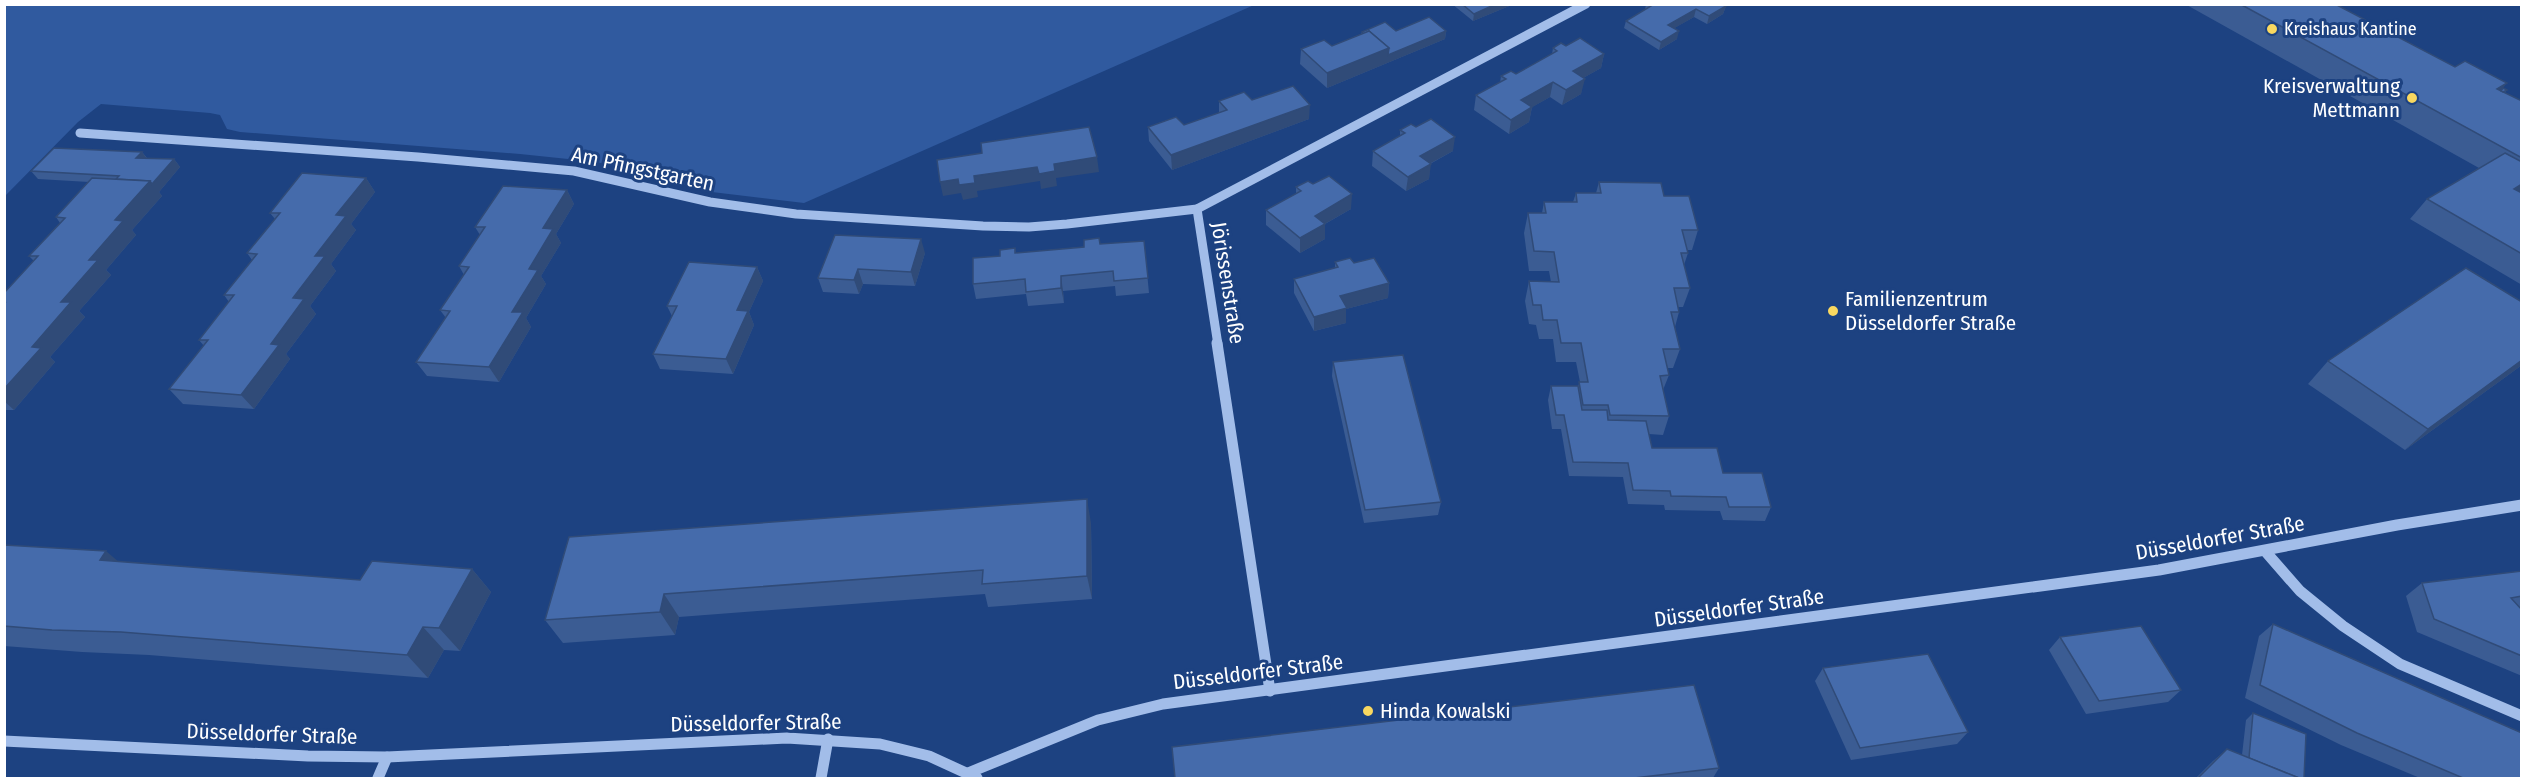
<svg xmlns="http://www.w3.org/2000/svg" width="2526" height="783" font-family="'Fira Sans Condensed',sans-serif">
	<rect width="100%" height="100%" fill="#1d4281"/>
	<polygon fill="#305a9f" points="5,4 1254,4 1254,5 804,203 712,192 597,162 520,154 240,132 227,129 220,115 210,113 101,104 78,122 5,196"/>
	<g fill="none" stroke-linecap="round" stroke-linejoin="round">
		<g stroke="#a2bde9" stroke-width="9">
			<polyline points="80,133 418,157 574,171 710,202 796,214 983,226 1029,227 1067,224 1197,209 1586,4"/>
			<polyline points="1197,209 1218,345"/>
		</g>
		<g stroke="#a2bde9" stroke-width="11">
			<polyline points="1217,343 1270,691"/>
			<polyline points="2265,551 2300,591 2343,626 2400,664 2522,716"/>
			<polyline points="4,741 308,756 387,757 787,738 880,744 929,756 977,778"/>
			<polyline points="968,773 1098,720 1163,704 2159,570 2397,525 2522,505"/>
			<polyline points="378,778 387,757"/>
			<polyline points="821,778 828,739"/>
		</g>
	</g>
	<g fill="#3b5c93">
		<polygon points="1452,4 1514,4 1473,21"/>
		<polygon points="1646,4 1722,4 1726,6 1723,14 1707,24 1694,17 1674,28 1677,39 1659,50 1624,28 1626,21 1645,10"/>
		<polygon points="2185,4 2335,4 2455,67 2507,90 2505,93 2522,101 2522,192 2520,192 2522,193 2522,285 2410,219 2427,199 2479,168"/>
		<polygon points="1446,31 1445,39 1327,88 1300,64 1301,49 1332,46 1361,34 1362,32"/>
		<polygon points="1566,46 1604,54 1601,68 1583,78 1581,94 1562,105 1550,97 1532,107 1529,122 1509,134 1474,110 1476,95 1500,83 1501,76 1516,74 1552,54 1553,48"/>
		<polygon points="1252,100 1309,119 1172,170 1149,141 1148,127 1184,125 1219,113 1219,101"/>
		<polygon points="1400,130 1453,151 1430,164 1429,179 1406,191 1372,166 1373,151 1400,136"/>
		<polygon points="142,152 147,158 174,159 180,167 159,192 162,196 132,230 136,235 106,270 111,275 79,311 85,317 50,357 55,362 14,410 4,410 4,293 34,261 29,256 60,223 56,217 89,182 38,179 31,171"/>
		<polygon points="366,178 375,192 351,224 356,230 331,264 336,271 310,306 316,314 286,354 290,359 254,409 183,404 169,389 204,346 199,340 229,302 224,295 252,260 247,253 275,219 270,213"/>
		<polygon points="1599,182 1664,196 1698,230 1692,250 1687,250 1688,253 1684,265 1690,288 1683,307 1678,307 1679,312 1675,327 1680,349 1673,368 1667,368 1669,375 1663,390 1669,416 1663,435 1649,434 1652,448 1723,473 1771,507 1765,521 1723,520 1720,511 1665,510 1664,505 1628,504 1623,477 1569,476 1561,429 1552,429 1548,400 1551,386 1578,386 1580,382 1576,362 1556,362 1553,339 1539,339 1536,325 1529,324 1525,301 1529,281 1551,282 1549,271 1529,271 1524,233 1528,213 1542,213 1544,202 1573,202 1576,193 1596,193"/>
		<polygon points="1313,184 1351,209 1325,224 1325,239 1300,253 1266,225 1266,210 1296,194 1296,187"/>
		<polygon points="567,190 574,204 556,234 561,243 541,276 546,284 526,318 531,327 499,382 427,376 416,362 446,318 440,310 464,275 459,266 480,235 475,227"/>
		<polygon points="1144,241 1149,293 1116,296 1115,286 1063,291 1064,303 1028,306 1026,294 976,299 973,284 1000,256 1015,248 1016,253"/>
		<polygon points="925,253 915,286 863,284 859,294 823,292 818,278"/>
		<polygon points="1335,262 1354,263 1389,283 1388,298 1346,309 1346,323 1314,331 1294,293 1294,279 1335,268"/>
		<polygon points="757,267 763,281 749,312 754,325 733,374 660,369 653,354 672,316 667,306"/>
		<polygon points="2522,302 2522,365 2405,450 2308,384 2328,361"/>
		<polygon points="1333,362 1441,502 1438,515 1364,523 1332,376"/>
		<polygon points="1091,523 1092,599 988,607 985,594 679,617 675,635 563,643 545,620 569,537"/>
		<polygon points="4,545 119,562 360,580 472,569 491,592 460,651 444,650 428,678 149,655 82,652 4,646"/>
		<polygon points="2522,571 2522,676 2417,632 2406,596 2422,583"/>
		<polygon points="2273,624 2522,778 2420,778 2341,745 2245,698 2259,636"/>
		<polygon points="2060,637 2181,690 2168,702 2086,714 2049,650"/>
		<polygon points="1823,668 1968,732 1957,744 1851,760 1815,681"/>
		<polygon points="2253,713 2304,778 2196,778 2213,761 2227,749 2242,755 2246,720"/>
		<polygon points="1719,768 1713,778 1175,778"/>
	</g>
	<g fill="#304b78">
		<polygon points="1496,4 1514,4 1473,21 1474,14"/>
		<polygon points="1726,6 1723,14 1707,24 1709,16"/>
		<polygon points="1696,9 1694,17 1666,33 1668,25"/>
		<polygon points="1446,31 1445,39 1327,88 1327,73 1389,48"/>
		<polygon points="1679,31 1677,39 1659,50 1661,42"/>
		<polygon points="1604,54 1601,68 1569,86 1573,71"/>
		<polygon points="1585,79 1581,94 1562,105 1566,90"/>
		<polygon points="1553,82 1550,97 1519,115 1521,100"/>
		<polygon points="2507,83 2495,98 2507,90 2500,98 2478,111 2497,89"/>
		<polygon points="1310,105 1309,119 1172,170 1171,155"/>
		<polygon points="1532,107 1529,122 1509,134 1511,120"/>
		<polygon points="1455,137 1453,151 1418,170 1420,156"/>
		<polygon points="142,152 148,160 136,158"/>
		<polygon points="1097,157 1099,172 1056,178 1057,186 1041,189 1040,181 977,191 978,197 963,200 961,193 943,196 940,182"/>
		<polygon points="174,159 180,167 159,192 162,196 132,230 136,235 106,270 111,275 79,311 85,317 50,357 55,362 14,410 4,401 4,389 115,220 150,181"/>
		<polygon points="1431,164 1429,179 1406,191 1408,177"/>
		<polygon points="366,178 375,192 351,224 356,230 331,264 336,271 310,306 316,314 286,354 290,359 254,409 241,395 271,344 336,215"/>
		<polygon points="2522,184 2521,192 2496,208 2514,189"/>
		<polygon points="567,190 574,204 556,234 561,243 541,276 546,284 526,318 531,327 499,382 489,367 512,312 543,228"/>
		<polygon points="1352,194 1351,209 1314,230 1315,216"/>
		<polygon points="1325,224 1325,239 1300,253 1300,238"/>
		<polygon points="921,239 925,253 915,286 911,272"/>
		<polygon points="757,267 763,281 749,312 754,325 733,374 726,359 737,310"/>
		<polygon points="858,269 863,284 859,294 854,280"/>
		<polygon points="1061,276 1063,291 1064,303 1061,288"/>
		<polygon points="1389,283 1388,298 1346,309 1346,323 1314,331 1314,317 1340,296"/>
		<polygon points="2522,360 2522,365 2405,450 2428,429"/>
		<polygon points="1087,499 1091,523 1092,599 1087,576"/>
		<polygon points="106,551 134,575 100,560"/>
		<polygon points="472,569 491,592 460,651 439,628"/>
		<polygon points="664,594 679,617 675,635 660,612"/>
		<polygon points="423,627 444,650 428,678 407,655"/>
	</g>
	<g fill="#456bab" stroke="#304b78" stroke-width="1.5">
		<polygon points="1462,4 1496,4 1474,14"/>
		<polygon points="1648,4 1722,4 1726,6 1709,16 1696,9 1668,25 1679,31 1661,42 1626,21 1651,6"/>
		<polygon points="2240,4 2335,4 2455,67 2465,61 2507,83 2497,89 2522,101 2522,158"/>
		<polygon points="1429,17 1446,31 1388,55 1389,48 1369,31 1364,34 1362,32 1385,22 1396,31"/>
		<polygon points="1369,31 1389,48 1327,73 1301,49 1324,40 1332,46"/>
		<polygon points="1580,38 1604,54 1573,71 1585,79 1566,90 1553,82 1521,100 1532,107 1511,120 1476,95 1506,79 1501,76 1511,71 1516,74 1557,51 1553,48 1561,43 1566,46"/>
		<polygon points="1293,86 1310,105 1171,155 1148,127 1176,117 1184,125 1227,110 1219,101 1244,92 1252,100"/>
		<polygon points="2503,88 2507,90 2503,92 2501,91"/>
		<polygon points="1431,119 1455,137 1420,156 1431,164 1408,177 1373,151 1405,133 1400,130 1411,124 1416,127"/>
		<polygon points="1089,127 1097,157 1054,164 1055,171 1039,174 1037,167 974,176 975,183 959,185 958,179 940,182 937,160 982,153 981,143"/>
		<polygon points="54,148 142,152 136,158 174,159 152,184 150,181 116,179 119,176 31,171"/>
		<polygon points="2505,153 2522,162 2522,184 2514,189 2522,193 2522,254 2427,199"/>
		<polygon points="302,173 366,178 336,215 346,216 315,256 325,256 293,298 304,299 271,344 279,345 241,395 169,389 208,340 199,340 234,295 224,295 257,254 247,253 280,213 270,213"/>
		<polygon points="1329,176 1352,194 1315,216 1325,224 1300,238 1266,210 1301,191 1296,187 1308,181 1313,184"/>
		<polygon points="92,178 150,181 115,220 123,221 89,260 98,260 61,302 71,302 32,347 41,348 4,389 4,303 6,302 4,302 4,293 38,256 29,256 65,218 56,217"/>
		<polygon points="1599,182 1661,183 1664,196 1689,196 1698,230 1682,230 1688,253 1681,253 1690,288 1674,288 1679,312 1671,312 1680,349 1663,349 1669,375 1660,376 1669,416 1610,415 1608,405 1583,405 1579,382 1588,382 1581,343 1561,343 1557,320 1543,320 1541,305 1533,305 1529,281 1559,282 1554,252 1534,251 1528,213 1546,213 1544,202 1577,202 1576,193 1601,193"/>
		<polygon points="503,186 567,190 543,228 553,229 529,269 538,270 512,312 523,312 489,367 416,362 450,311 440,310 469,267 459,266 485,227 475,227"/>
		<polygon points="835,235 921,239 911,272 858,269 854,280 818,278"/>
		<polygon points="1099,238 1100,244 1144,241 1148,278 1114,281 1113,271 1061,276 1061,288 1026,292 1025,279 973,284 973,258 1000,256 1000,250 1015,248 1015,253 1084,247 1084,240"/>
		<polygon points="1350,258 1354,263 1374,258 1389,283 1340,296 1347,308 1314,317 1294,279 1338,267 1335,262"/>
		<polygon points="689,262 757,267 737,310 748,311 726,359 653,354 677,306 667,306"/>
		<polygon points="2466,268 2522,302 2522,360 2428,429 2328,361"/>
		<polygon points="1403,355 1441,502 1365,510 1333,362"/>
		<polygon points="1551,386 1578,386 1582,410 1607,410 1608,420 1646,421 1652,448 1717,448 1723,473 1762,473 1771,507 1729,507 1726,497 1671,496 1670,491 1633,490 1628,463 1573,462 1564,415 1556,415"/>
		<polygon points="1087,499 1087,576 982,584 983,570 664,594 660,612 545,620 569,537"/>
		<polygon points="4,545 106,551 100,560 360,580 372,561 472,569 439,628 423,627 407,655 121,632 52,630 4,626"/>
		<polygon points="2522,571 2522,596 2511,598 2522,610 2522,656 2434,619 2422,583"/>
		<polygon points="2273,624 2522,733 2522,778 2463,778 2357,733 2260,685"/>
		<polygon points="2141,626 2181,690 2099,701 2060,637"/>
		<polygon points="1928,654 1968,732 1860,748 1823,668"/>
		<polygon points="1694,685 1719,768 1634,778 1175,778 1172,747"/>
		<polygon points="2253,713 2306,734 2304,778 2299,778 2249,758"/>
		<polygon points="2227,749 2299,778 2198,778"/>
	</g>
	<g fill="#f9d860" stroke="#1d4281" stroke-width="2">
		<circle cx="2272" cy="29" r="6"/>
		<circle cx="2412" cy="98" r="6"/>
		<circle cx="1833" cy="311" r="6"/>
		<circle cx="1368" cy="711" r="6"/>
	</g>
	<g text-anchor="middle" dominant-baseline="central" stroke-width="6" stroke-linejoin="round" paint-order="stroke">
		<g font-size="18" fill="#fff" stroke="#1d4281" text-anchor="start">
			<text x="2284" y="29">Kreishaus Kantine</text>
		</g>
		<g font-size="21" fill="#fff" stroke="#1d4281" text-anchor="start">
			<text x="2400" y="86" text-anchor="end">Kreisverwaltung<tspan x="2400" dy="24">Mettmann</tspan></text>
			<text x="1845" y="299">Familienzentrum<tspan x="1845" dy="24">Düsseldorfer Straße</tspan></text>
			<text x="1380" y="711">Hinda Kowalski</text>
		</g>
		<g font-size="21" fill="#fff" stroke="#1d4281">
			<text transform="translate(643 169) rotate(12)">Am Pfingstgarten</text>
			<text transform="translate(1228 283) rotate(81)">Jörissenstraße</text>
			<text transform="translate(2220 538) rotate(-10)">Düsseldorfer Straße</text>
			<text transform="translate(1739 608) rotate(-8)">Düsseldorfer Straße</text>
			<text transform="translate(1258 672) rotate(-7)">Düsseldorfer Straße</text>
			<text transform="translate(756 723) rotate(-1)">Düsseldorfer Straße</text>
			<text transform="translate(272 734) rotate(2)">Düsseldorfer Straße</text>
		</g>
	</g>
	<rect width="2526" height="783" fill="none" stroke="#ffffff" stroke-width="12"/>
</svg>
